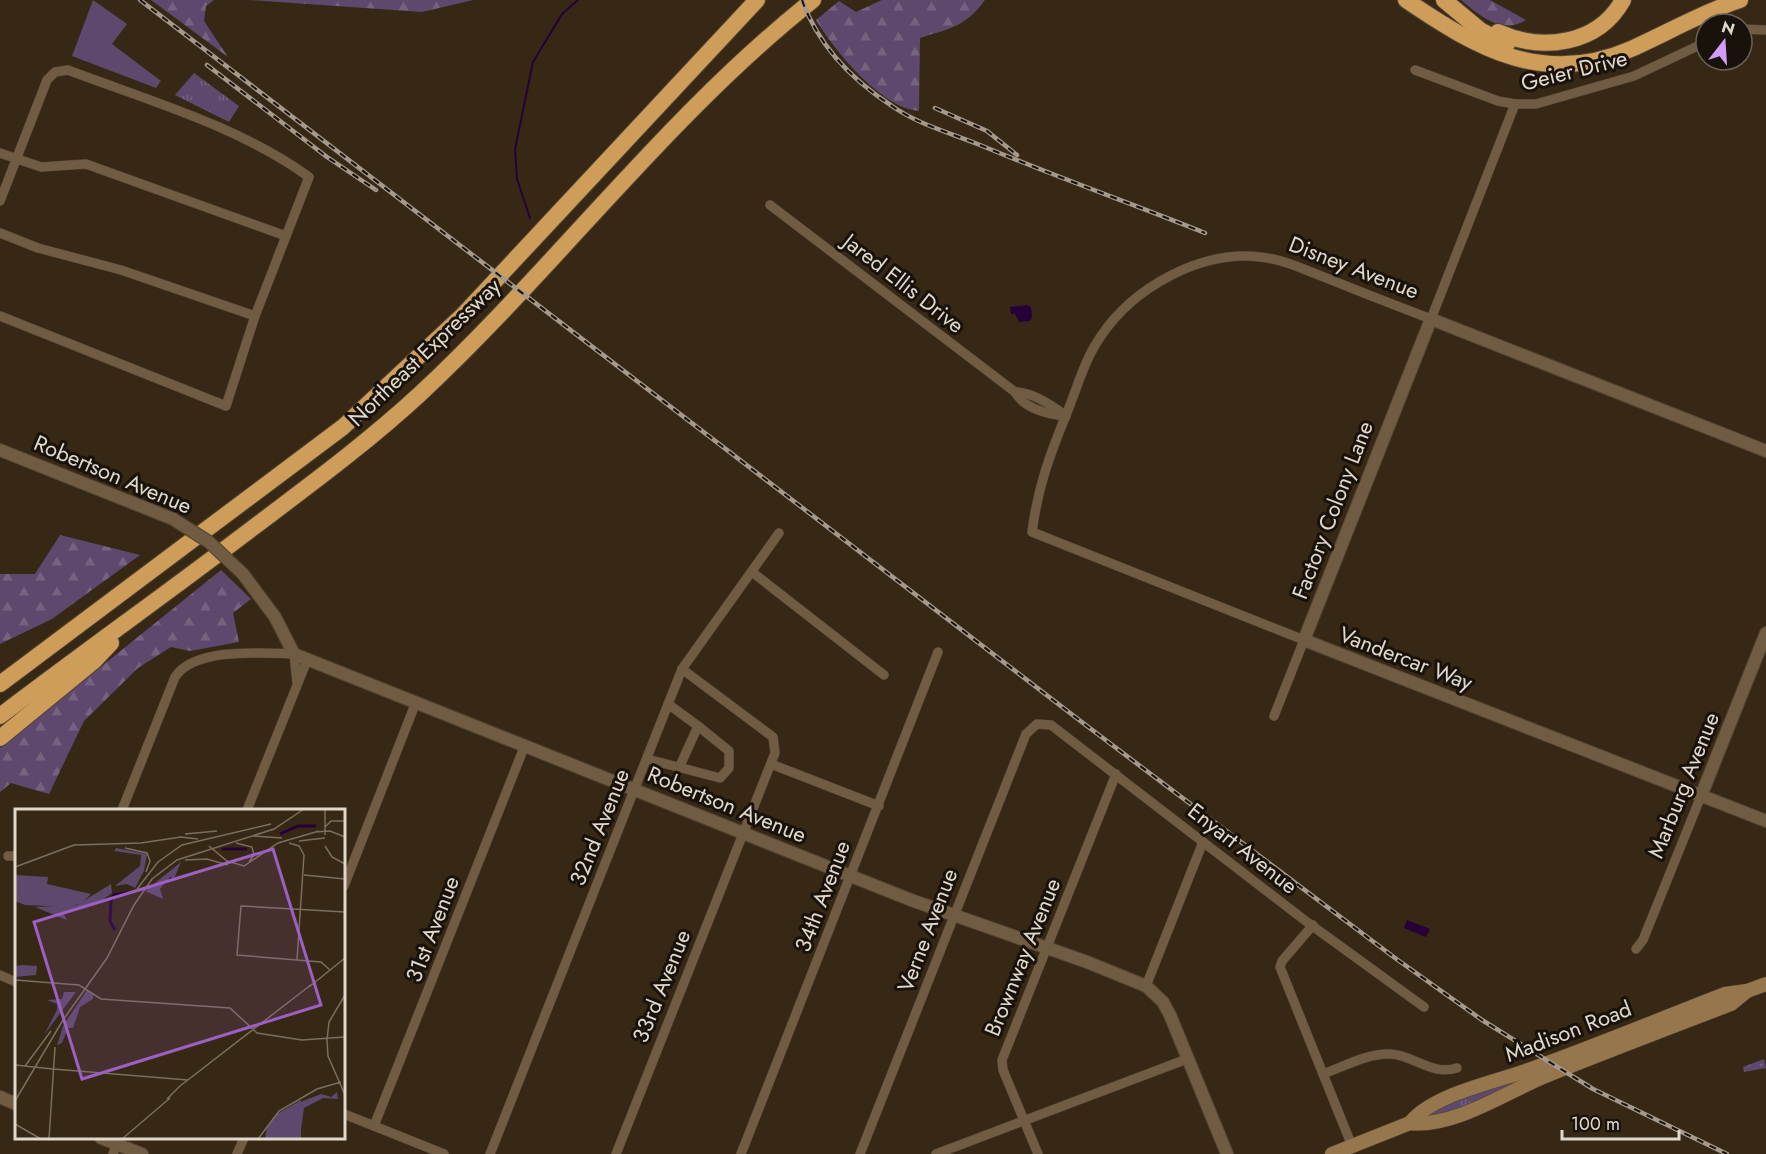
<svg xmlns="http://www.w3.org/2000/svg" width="1766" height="1154" font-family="Jost,sans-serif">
	<defs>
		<pattern id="grass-tufts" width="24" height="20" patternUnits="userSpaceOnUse" patternTransform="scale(1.5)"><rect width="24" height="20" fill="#5e486d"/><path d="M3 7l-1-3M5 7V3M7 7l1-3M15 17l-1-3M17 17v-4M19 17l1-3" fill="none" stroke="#756281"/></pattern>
		<pattern id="forest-firs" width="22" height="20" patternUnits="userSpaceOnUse" patternTransform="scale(1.5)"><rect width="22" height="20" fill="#5e486d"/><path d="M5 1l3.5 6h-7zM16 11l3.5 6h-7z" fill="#756281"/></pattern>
		<pattern id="garden-dots" width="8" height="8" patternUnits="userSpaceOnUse" patternTransform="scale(1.5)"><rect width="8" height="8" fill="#5e486d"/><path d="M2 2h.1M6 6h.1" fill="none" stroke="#756281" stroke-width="1.8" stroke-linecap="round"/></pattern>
	</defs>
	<rect width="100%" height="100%" fill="#372815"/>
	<g fill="url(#grass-tufts)">
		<polygon points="194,73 239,106 229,122 175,95"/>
		<polygon points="1510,1081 1512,1086 1466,1107 1422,1120 1421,1117 1444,1105"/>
	</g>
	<g fill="url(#forest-firs)">
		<polygon points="151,0 214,0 206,6 204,21 228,57"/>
		<polygon points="249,0 473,0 422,12"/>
		<path d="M882 0H985C965 27 951 28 920 38L919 111C881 108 835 51 816 20L839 1 856 12Z"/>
		<path d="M1461 0H1490L1526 20C1502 35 1480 16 1461 0Z"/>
		<polygon points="60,535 140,555 52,619 0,644 0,574 35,574"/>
		<polygon points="221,570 251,599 233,613 239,642 190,651 171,647 138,668 84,721 49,794 11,783 0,792 0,748"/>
	</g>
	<polygon fill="url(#garden-dots)" points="1764,1059 1766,1068 1744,1072 1743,1067"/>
	<polygon fill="#5e486d" points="93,0 127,24 112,44 161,81 156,88 72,56"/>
	<g fill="#260038">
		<polygon points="1027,305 1031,307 1032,317 1030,321 1019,322 1015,314 1011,314 1010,307"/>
		<polygon points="1407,920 1430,929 1426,937 1404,928"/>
	</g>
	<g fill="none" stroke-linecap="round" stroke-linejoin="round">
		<polyline stroke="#260038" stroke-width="2" points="530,218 517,179 515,149 533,62 562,14 578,0"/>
		<g stroke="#524432" stroke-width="10">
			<g id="minor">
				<polyline points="1742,29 1766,30"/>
				<polyline points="1415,70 1498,101 1515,104 1536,104 1634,76 1706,42"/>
				<polyline points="0,153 41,167 86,164 286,236"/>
				<path d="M0 201 47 80 55 72 68 70C147 100 241 127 309 177L255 316 226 406 0 316"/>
				<path d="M770 205 1015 392C1024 409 1048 414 1066 416"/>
				<polyline points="0,233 38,248 121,270 255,316"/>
				<path d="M1015 392C1032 392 1053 406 1066 416"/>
				<polyline points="752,572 884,675"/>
				<polyline points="668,704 698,726"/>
				<path d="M1274 716 1304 640 1032 532C1038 487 1049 457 1066 415 1077 389 1084 360 1101 336 1134 287 1201 250 1260 257 1284 259 1307 271 1329 279 1363 293 1397 306 1431 319L1515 104"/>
				<polyline points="647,759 720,778 729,768 729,751 698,726 679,768"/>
				<polyline points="771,764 879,806"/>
				<path d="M122 810 175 677C195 647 262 653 294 654L297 683"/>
				<polyline points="247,810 308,658"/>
				<polyline points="8,856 16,856"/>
				<polyline points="344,886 416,702"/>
				<polyline points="1313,925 1282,961 1280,967 1352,1146"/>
				<polyline points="1636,949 1643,940 1701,796"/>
				<polyline points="0,975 16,982"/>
				<polyline points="1146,986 1203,842"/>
				<path d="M1323 1074C1343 1067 1368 1053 1390 1054 1414 1055 1432 1076 1457 1068"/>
				<polyline points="344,1114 444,1154"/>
				<polyline points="374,1126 525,745"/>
				<polyline points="113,1154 119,1138"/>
				<polyline points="237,1154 244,1138"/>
				<polyline points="490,1154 682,669 779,533"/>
				<polyline points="616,1154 775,753 773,737 682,669"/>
				<polyline points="741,1154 938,652"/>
				<polyline points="860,1154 1026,734 1037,724 1051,725 1307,922 1424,1007"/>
				<polyline points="936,1154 1187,1059"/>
				<polyline points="1038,1154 1003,1070 1002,1060 1116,774"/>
			</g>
		</g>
		<g stroke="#524432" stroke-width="14">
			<g id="tertiary">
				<polyline points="0,450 173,519"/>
				<polyline points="1766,451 1431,319 1304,640 1766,821"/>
				<polyline points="243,574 275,617 294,654 911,900 1087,962 1146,986 1163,1002 1170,1015 1227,1154"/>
				<polyline points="1701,796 1766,633"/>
				<polyline points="0,1097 16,1104"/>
				<polyline points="101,1138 142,1154"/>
			</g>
		</g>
		<g stroke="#524432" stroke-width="15">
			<g id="secondary">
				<path d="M1410 1123C1432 1094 1497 1082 1531 1069 1596 1046 1660 1019 1725 994L1747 991 1766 984"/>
				<path d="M1332 1154 1410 1123C1453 1128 1505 1093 1543 1077 1605 1052 1668 1028 1731 1004L1747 991"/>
			</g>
		</g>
		<g stroke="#524432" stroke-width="18">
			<g id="motorway">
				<path d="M1406 0C1478 49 1544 87 1631 49 1667 33 1703 12 1740 0"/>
				<polyline points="1444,0 1480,30 1507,44"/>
				<path d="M1498 32C1542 52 1598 45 1623 0"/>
				<polyline points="0,684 343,427 464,314 757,0"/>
				<path d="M0 716C84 652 170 591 254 527 311 484 368 442 420 394 556 267 667 116 813 0"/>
				<polyline points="0,738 94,661 111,643"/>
			</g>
		</g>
		<use href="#minor" stroke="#705c42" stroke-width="9"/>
		<use href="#tertiary" stroke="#705c42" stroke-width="12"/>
		<use href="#secondary" stroke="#96764d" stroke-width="14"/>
		<use href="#motorway" stroke="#ce9d5a" stroke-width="16"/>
		<g stroke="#a4998b" stroke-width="4.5">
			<g id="rail">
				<polyline points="140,0 1087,726 1395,958 1482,1020 1593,1089 1727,1154"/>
				<path d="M802 0C818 45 852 80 892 106 917 124 951 133 980 145 1054 176 1130 203 1205 233"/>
				<polyline points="207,65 327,157 376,190"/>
				<polyline points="935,108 987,131 1017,155"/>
			</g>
		</g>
		<use href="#rail" stroke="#19120a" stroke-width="2" stroke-dasharray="7" stroke-linecap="butt"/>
		<g stroke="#524432" stroke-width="14" stroke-linecap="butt">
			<polyline id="tertiary-bridge" points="173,519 209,542 243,574"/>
		</g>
		<use href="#tertiary-bridge" stroke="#705c42" stroke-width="12"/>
	</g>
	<g text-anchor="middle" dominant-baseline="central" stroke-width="6" stroke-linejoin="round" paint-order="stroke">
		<g font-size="22" fill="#e1d8cc" stroke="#19120a">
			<text transform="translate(1574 70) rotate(-14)">Geier Drive</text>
			<text transform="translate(1354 267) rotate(21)">Disney Avenue</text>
			<text transform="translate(904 283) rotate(38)">Jared Ellis Drive</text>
			<text transform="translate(424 352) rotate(-44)">Northeast Expressway</text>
			<text transform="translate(113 474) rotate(23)">Robertson Avenue</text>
			<text transform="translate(1332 510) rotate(-69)">Factory Colony Lane</text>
			<text transform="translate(1406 658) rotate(21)">Vandercar Way</text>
			<text transform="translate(1683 785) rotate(-68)">Marburg Avenue</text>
			<text transform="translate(727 804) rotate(22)">Robertson Avenue</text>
			<text transform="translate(599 827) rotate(-68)">32nd Avenue</text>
			<text transform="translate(1243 848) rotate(38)">Enyart Avenue</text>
			<text transform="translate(822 896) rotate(-69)">34th Avenue</text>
			<text transform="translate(432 929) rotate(-69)">31st Avenue</text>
			<text transform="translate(927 930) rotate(-69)">Verne Avenue</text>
			<text transform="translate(1022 957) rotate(-68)">Brownway Avenue</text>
			<text transform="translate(661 986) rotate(-68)">33rd Avenue</text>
			<text transform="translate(1568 1031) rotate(-21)">Madison Road</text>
		</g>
	</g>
	<g transform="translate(15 809)">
		<rect width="330" height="330" fill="#372815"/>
		<path d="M0 66 33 68 32 75 76 85 67 94 53 98 10 96 0 92ZM286 291V330H250L252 318 262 305Z" fill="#5e486d"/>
		<path d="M101 39 132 45 129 62 120 79 112 75 100 77 125 57 126 46 99 42ZM166 53 159 70 155 68 145 80 148 90 130 82ZM96 75 97 84 87 91 48 104 52 111 20 98 62 96ZM72 181 78 184V190L65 198 58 219H53L47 234 42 236 48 217ZM49 183H61L29 226 42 201V195L32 191 47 190ZM322 283 323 290 308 289 289 299 285 328 273 322 283 294 306 285 316 288Z" fill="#5e486d"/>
		<path d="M45 82 61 83 60 92 61 83 71 86 65 94 46 95ZM8 156 22 157 21 166 0 168V157Z" fill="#5e486d"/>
		<path fill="none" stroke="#260038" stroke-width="3" d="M265 25 283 17H301M207 40H232M100 121 95 112 96 92 99 86 116 83"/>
		<path fill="none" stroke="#7b6e5e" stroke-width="1.5" d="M310 18 316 12H330M300 23 315 22 330 28M170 25 202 22M310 26V0M238 27 267 29M284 32 310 29M221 34 237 38 239 46 234 53M274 34 284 37 289 46M194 37 212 52 229 57 263 34 304 22M310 37 317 48 330 55M110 39 132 44 135 52 131 63M170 51 192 50 213 56M0 58 59 36 126 34 166 28 183 30M289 66 330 70M122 80 143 53 167 36 256 15M282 151 289 46M315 161 306 153 222 146 226 97 330 103M0 171 64 176 86 190 215 199 242 224 287 231 330 228M294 178 330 149M330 186 314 213 312 231 313 247 330 286M0 256 38 260M10 257 36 222M38 260 173 271M152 290 165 277 297 175M0 292 48 211 92 149 119 96 137 70 162 51 259 20 289 0M0 315 26 330M34 330 40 238M107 330 155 289M243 330 264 302 302 280 326 273"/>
		<path fill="#9a60c3" fill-opacity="0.15" stroke="#9a60c3" stroke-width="3" d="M258 40 306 196 67 270 19 113Z"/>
		<rect width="330" height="330" fill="none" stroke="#e1d8cc" stroke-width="3"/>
	</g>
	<g transform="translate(1724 42) rotate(17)"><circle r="28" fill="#19120a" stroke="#696158" stroke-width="1.5"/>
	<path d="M0-4.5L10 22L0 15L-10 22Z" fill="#d59bfa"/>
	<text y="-9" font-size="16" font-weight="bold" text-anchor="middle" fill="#e1d8cc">N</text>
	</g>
	<path d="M1562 1130v9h117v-9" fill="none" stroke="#e1d8cc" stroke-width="3"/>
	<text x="1571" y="1130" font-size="18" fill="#e1d8cc" stroke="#19120a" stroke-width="4.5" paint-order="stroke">100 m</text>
</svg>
